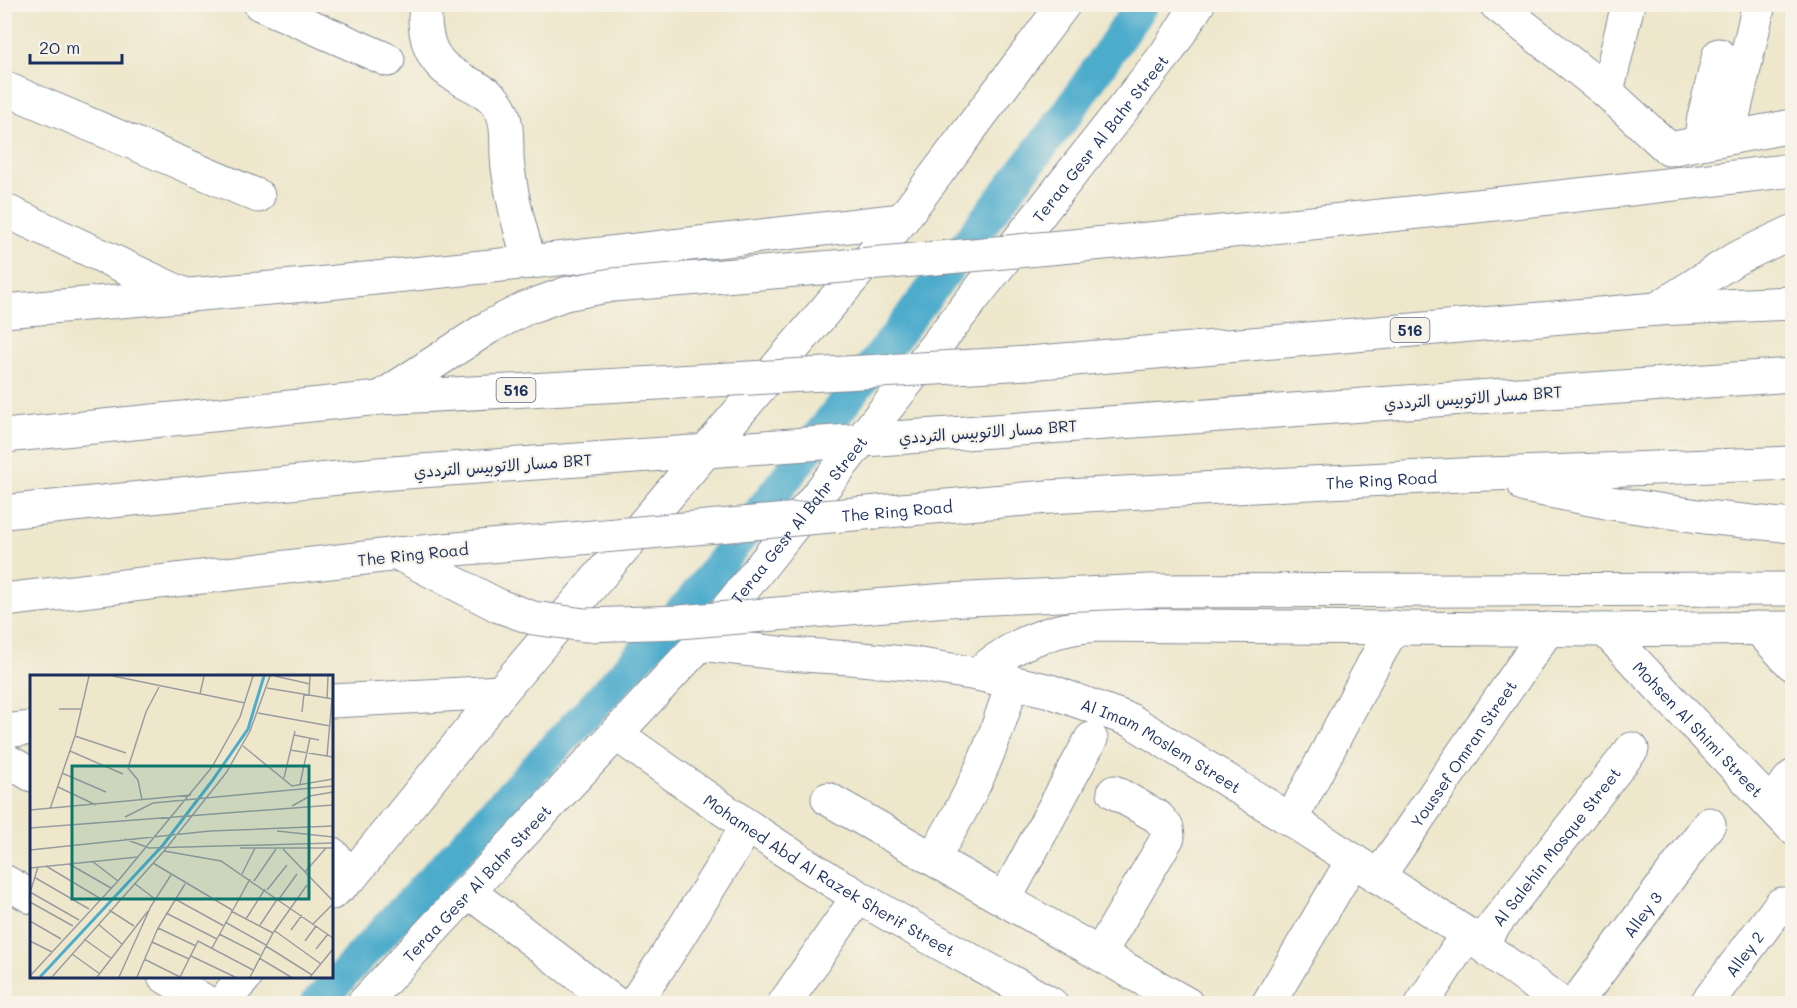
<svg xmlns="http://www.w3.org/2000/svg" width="1797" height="1008" font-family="Mali,'Playpen Sans Arabic',sans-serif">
	<rect width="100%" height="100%" fill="#f7f3e8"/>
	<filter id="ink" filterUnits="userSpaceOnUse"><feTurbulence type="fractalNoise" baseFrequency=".0167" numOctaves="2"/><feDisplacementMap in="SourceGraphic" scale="12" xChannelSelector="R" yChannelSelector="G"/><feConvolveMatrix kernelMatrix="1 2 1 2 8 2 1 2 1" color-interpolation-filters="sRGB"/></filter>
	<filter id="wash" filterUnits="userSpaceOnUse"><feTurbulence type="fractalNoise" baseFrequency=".008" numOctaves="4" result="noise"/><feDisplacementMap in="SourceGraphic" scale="24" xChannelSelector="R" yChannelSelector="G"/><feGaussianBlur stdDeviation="1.35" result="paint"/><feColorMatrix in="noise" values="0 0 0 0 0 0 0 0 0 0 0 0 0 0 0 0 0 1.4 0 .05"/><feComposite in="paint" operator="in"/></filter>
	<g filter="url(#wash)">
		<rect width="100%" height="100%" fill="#eee7cc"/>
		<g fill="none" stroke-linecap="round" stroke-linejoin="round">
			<polyline stroke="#4eaccc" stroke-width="33" points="316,1004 692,600 1066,115 1142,4"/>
		</g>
	</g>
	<g filter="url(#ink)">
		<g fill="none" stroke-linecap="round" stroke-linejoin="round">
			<g stroke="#848b95" stroke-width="35">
				<g id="minor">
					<polyline points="260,4 388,60"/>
					<path d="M427 4C423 17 425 29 428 41 440 84 485 80 500 108 510 125 505 149 508 168 512 200 520 231 530 262"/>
					<polyline points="1496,4 1607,92 1669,149 1792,126"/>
					<polyline points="4,88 258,196"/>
					<polyline points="1607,92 1628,4"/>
					<polyline points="1728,138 1759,4"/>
					<polyline points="1700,143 1704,117 1719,55"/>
					<polyline points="4,210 185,295"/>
					<polyline points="4,311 317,284 530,262 902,220"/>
					<polyline points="4,512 378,474 1792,375"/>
					<polyline points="1758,628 1792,664"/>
					<path id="s1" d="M1605 630 1792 827"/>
					<path id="s2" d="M700 644 787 654 851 658 914 664 977 674 1050 691 1130 720 1291 820 1467 934 1562 1004"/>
					<path d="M977 674C1014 644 1047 630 1094 625L1605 630 1792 628"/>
					<polyline points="332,701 501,692"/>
					<polyline points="4,731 32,728"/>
					<path id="s3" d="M616 734C695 790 775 847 859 897 922 935 987 968 1051 1004"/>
					<polyline points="4,759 32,775"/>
					<polyline points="828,799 1187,1004"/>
					<polyline points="1769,803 1792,777"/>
					<polyline points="1291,820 1393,627"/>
					<polyline points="332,854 351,877"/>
					<path d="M933 858C970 799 993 750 1012 682"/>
					<path id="s4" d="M1378 877 1548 629"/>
					<polyline points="4,881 32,897"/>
					<polyline points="468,891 616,1004"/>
					<polyline points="332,893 351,877 501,692 902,220 1064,4"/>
					<polyline points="1005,899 1091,739"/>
					<path id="s5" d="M1480 943 1632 749"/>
					<polyline points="1100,953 1168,837 1167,828 1158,817 1114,792"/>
					<polyline points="164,976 209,1004"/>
					<polyline points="221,1004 246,976"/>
					<path id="s6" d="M363 1004 700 644 1166 54 1198 4"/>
					<polyline points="634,1004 667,955 747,827"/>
					<polyline points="784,1004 858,897"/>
					<polyline points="1268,1004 1353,860"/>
					<polyline points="1422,1004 1467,934"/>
					<path id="s7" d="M1575 1004 1709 824"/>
					<path id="s8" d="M1706 1004 1781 904"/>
				</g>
			</g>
			<g stroke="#848b95" stroke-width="35">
				<g id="highway">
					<polyline points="1657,309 1735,259 1792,232"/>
					<polyline points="1028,363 1657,309 1792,303"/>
					<polyline points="1525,486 1611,503 1705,517 1792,526"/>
					<path id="s9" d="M1048 497 1461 475 1792 463"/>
					<polyline points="4,600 399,554"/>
				</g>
			</g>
			<use href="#minor" stroke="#fff" stroke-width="33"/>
			<use href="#highway" stroke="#fff" stroke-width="33"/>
			<g stroke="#848b95" stroke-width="35" stroke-linecap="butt">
				<g id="highway-bridge">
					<path d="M380 398 489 327 526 308 565 294 612 285C1006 254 1400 218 1792 170"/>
					<polyline points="4,436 380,398 1028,363"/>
					<polyline points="399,554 499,606 533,618 585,625 679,622 947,600 1151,591 1792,589"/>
					<path id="s10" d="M399 554 1048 497"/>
				</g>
			</g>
			<use href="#highway-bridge" stroke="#fff" stroke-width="33"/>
		</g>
	</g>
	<g text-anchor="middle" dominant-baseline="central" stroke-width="4.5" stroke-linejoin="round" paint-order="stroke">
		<g fill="#f7f3e8" stroke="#5d6a87" stroke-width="1.5">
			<rect x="1390.5" y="318" width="39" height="24" rx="4.5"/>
			<rect x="496.5" y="378" width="39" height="24" rx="4.5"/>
		</g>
		<g font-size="15" font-weight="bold" fill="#1b2f5e">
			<text x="1410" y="330">516</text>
			<text x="516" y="390">516</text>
		</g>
		<g font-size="16" fill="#1b2f5e" stroke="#f7f3e8">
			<text stroke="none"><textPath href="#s6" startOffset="1138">Teraa Gesr Al Bahr Street</textPath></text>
			<text transform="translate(1473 397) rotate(-4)">مسار الاتوبيس الترددي BRT</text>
			<text transform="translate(988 431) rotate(-4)">مسار الاتوبيس الترددي BRT</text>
			<text transform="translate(503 465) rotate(-4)">مسار الاتوبيس الترددي BRT</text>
			<text stroke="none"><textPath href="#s9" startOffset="334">The Ring Road</textPath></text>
			<text stroke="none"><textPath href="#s10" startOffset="500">The Ring Road</textPath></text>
			<text stroke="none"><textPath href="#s6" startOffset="652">Teraa Gesr Al Bahr Street</textPath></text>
			<text transform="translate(413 554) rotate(-6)">The Ring Road</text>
			<text stroke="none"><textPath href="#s1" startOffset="136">Mohsen Al Shimi Street</textPath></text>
			<text stroke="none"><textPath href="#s2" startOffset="478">Al Imam Moslem Street</textPath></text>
			<text stroke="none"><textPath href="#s4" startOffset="150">Youssef Omran Street</textPath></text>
			<text stroke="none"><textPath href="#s5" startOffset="123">Al Salehin Mosque Street</textPath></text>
			<text stroke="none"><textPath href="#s3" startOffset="256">Mohamed Abd Al Razek Sherif Street</textPath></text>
			<text stroke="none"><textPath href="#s6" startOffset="166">Teraa Gesr Al Bahr Street</textPath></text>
			<text stroke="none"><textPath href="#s7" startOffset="112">Alley 3</textPath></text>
			<text stroke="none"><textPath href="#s8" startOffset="63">Alley 2</textPath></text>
		</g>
	</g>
	<g transform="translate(30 675)">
		<rect width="303" height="303" fill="#eee7cc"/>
		<path fill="none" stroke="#4eaccc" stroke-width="3" d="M10 302 133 170 182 106 218 54 234 1"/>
		<path fill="none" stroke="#9a9da0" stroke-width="1.5" d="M83 1 215 28M245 1 280 9M237 13 303 24M170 19 174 1M279 20 280 1M297 24 298 1M29 34H51M272 37 274 19M228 38 300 51M264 60 289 65M45 61 96 78M213 71 262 111 303 104M260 75 303 82M40 76 93 99M297 81 302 24M32 98 76 117M254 103 265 56M270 109 280 63M28 112 66 130M112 125 108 105 98 93 116 37 130 10M262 131 280 121 303 117M20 134 45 61 59 1M0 135 161 120M95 142 123 128 303 111M0 153 303 130M247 156 303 162M95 164 119 173 303 168M210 173H303M253 174 303 226M0 175 180 156 303 151M134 176 191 186 303 263M62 186 88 206M123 188 202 235M39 189 81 213M16 191 71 224M0 193 108 182M275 197 296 173M212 199 225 173M4 202 59 234M224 206 246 174M104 208 125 224M237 215 257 190M0 217 49 245M0 218 8 192M145 224 194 251M249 224 267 199M0 227 43 251M79 235 104 251M201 236 243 258M136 238 187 264M216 244 235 214M0 246 31 264M195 247 236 270M68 249 92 269M283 249 303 229M230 250 248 223M128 253 166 271M261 255 272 240M245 256 291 289M189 259 230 280M54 264 82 284M0 266 22 277M275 266 286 251M122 267 159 284M236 271 282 300M182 273 220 204M286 274 298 259M42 279 70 299M161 281 205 302M229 283 261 302M114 284 150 302M0 301 88 206 182 92 210 42 223 1M22 302 134 176 196 98 220 56 240 1M67 302 118 236M89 302 121 231 141 200M107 302 128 253 155 209M150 302 168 266 223 295M220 302 243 258 277 210M280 302 303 274"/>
		<path fill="#0f766e" fill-opacity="0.15" stroke="#0f766e" stroke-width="3" d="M42 91H279V224H42Z"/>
		<rect width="303" height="303" fill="none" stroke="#1b2f5e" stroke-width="3"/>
	</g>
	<rect width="1797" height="1008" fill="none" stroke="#f7f3e8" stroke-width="24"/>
	<path d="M30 54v9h92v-9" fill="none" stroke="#1b2f5e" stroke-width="3"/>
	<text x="39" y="54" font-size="18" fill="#1b2f5e" stroke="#f7f3e8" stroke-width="4.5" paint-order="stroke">20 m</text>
</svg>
